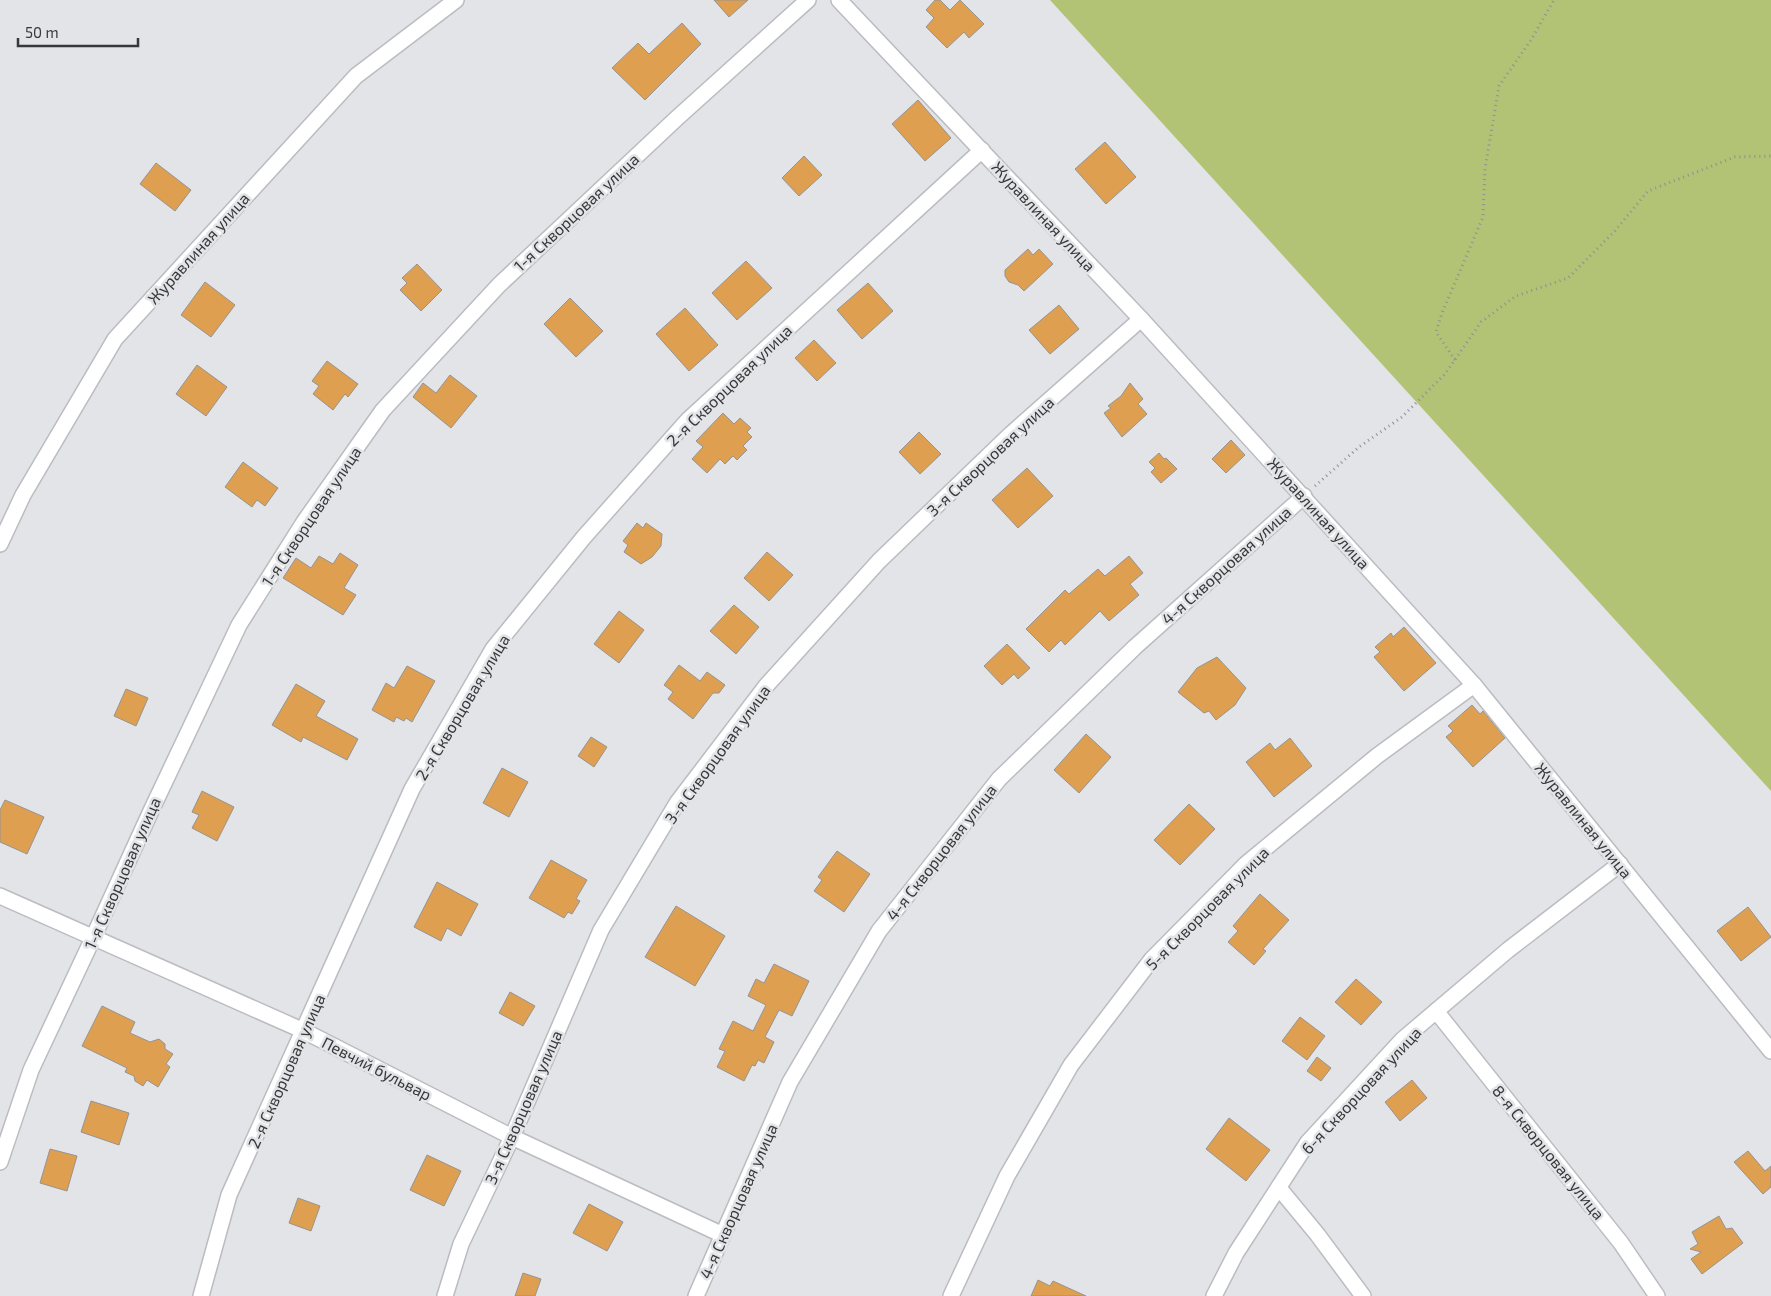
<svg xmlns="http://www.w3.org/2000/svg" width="1771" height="1296" font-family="'Exo 2',sans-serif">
	<rect width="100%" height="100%" fill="#e2e4e8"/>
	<polygon fill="#b3c375" points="1050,0 1771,0 1771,791"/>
	<g fill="#df9f51" stroke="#969390">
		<polygon points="714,0 748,0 729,17"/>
		<polygon points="935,0 940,0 950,10 960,0 984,24 969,38 964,32 947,48 926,27 934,18 926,10"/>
		<polygon points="682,23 701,44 645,100 612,68 638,43 649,54"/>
		<polygon points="918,100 951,138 925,161 892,124"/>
		<polygon points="1105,142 1136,177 1106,204 1075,169"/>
		<polygon points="804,156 822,175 799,196 782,178"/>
		<polygon points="156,163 191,190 175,211 140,184"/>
		<polygon points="1028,249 1033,255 1039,249 1053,264 1024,291 1018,285 1009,282 1005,276 1005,270"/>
		<polygon points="746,261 772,288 737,320 712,293"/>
		<polygon points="417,264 442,290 421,311 400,290 407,283 402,278"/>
		<polygon points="205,282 235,305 211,337 181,315"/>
		<polygon points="868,283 893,311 862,339 837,310"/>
		<polygon points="570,298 603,331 576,357 544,324"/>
		<polygon points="1059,305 1079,329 1050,354 1029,330"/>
		<polygon points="685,308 718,345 689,371 656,334"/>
		<polygon points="814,340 836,363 817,381 795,358"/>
		<polygon points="327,361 358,384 348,397 345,394 333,410 313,394 319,386 312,381"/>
		<polygon points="197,365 227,387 206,416 176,394"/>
		<polygon points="450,375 477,396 451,428 413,397 423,383 436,393"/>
		<polygon points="1130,383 1143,399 1138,404 1147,414 1122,437 1104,413 1111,408 1108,406 1121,396"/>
		<polygon points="723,413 734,424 740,418 751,428 747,432 752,437 743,446 747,450 737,460 733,456 725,464 720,459 707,473 692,459 703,447 696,441"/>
		<polygon points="919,432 941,454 920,474 899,452"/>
		<polygon points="1231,440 1245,455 1226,473 1212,459"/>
		<polygon points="1159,453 1164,459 1166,458 1177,469 1161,483 1151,472 1155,468 1149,462"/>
		<polygon points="243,462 278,488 265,506 257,500 252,507 225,487"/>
		<polygon points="1027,468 1053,496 1018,528 992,500"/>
		<polygon points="637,523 643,528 646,523 662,534 661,546 652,557 641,564 624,552 628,545 623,541"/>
		<polygon points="767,552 793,575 769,601 744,578"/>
		<polygon points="340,553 358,565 344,588 356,595 343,615 283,578 296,558 311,568 319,556 333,564"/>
		<polygon points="1129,556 1143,573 1130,584 1139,595 1109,621 1100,611 1065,645 1061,640 1049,652 1026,629 1065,590 1069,594 1098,569 1105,576"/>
		<polygon points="734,605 759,627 736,654 710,631"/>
		<polygon points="619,611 644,630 619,663 594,644"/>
		<polygon points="1404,627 1436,663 1404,691 1374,657 1380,652 1375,647 1391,633 1393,637"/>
		<polygon points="1007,644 1030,668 1018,679 1014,674 1002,685 984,666"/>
		<polygon points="1217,657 1246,688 1235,705 1216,720 1209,711 1204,713 1178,692 1197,668"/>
		<polygon points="679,665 700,681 707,672 725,685 719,693 713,693 693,719 668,699 673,692 664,685"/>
		<polygon points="407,666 435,681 412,722 406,718 404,721 396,717 394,722 372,710 386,683 394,688"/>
		<polygon points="296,684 325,701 316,716 358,739 347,760 303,737 301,742 272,725"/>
		<polygon points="126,689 148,698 136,726 114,716"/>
		<polygon points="1472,705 1480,714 1483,711 1505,738 1473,767 1446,737 1453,731 1448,726"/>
		<polygon points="1086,734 1111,757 1079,793 1054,770"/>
		<polygon points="591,737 607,747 594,767 578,756"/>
		<polygon points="1290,738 1312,766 1274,797 1246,762 1270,743 1275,750"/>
		<polygon points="502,768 528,782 509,817 483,803"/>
		<polygon points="202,791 234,807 217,841 192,828 199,815 192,812"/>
		<polygon points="5,800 44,817 27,854 0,842 0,810"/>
		<polygon points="1189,804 1215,829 1180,865 1154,840"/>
		<polygon points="837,851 870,874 844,912 814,891 822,880 818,877"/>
		<polygon points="551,860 587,880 576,899 580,901 572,914 568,912 564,918 529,898"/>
		<polygon points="437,882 478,904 461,936 447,928 441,941 414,927"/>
		<polygon points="1260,894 1289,920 1263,949 1266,951 1254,965 1228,942 1238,931 1233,926"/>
		<polygon points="676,906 725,936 695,986 645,957"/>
		<polygon points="1748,907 1771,937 1741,961 1717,931"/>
		<polygon points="774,964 809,981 792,1016 779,1010 765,1037 774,1042 764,1063 758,1060 755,1066 752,1065 744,1081 717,1067 725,1051 719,1049 733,1021 753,1031 766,1005 748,996 756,979 764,983"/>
		<polygon points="1356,979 1382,1002 1361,1025 1335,1002"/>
		<polygon points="510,992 535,1006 523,1026 499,1013"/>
		<polygon points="102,1006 135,1022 130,1033 150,1042 159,1039 165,1044 165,1049 173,1054 166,1064 170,1067 158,1087 147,1080 143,1086 135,1081 134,1076 125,1072 127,1068 82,1046"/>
		<polygon points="1300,1017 1325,1036 1307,1060 1282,1041"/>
		<polygon points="1317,1057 1331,1068 1321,1081 1307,1071"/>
		<polygon points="1412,1080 1427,1098 1400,1121 1385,1102"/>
		<polygon points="91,1101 129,1113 119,1145 81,1132"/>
		<polygon points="1229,1118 1270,1150 1246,1181 1206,1149"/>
		<polygon points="50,1149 77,1156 67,1191 40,1183"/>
		<polygon points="1748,1151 1765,1171 1771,1166 1771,1187 1763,1194 1734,1162"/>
		<polygon points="427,1155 461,1171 444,1206 410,1190"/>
		<polygon points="298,1198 320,1206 311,1231 289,1223"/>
		<polygon points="589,1204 623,1222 607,1251 573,1233"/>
		<polygon points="1719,1216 1726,1229 1732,1228 1743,1243 1702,1274 1691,1259 1701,1252 1690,1249 1698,1244 1692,1232"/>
		<polygon points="523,1273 541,1279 535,1296 515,1296"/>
		<polygon points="1038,1280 1050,1286 1053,1281 1086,1296 1031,1296"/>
	</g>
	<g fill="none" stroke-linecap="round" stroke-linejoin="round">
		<g stroke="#bbbcc1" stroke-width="18">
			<g id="minor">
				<polyline points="839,0 1141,319 1474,685 1771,1051"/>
				<polyline points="0,544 23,495 115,339 356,76 456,0"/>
				<polyline points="0,896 304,1031 512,1137 723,1235"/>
				<polyline points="1436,1011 1621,1243 1657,1296"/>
				<polyline points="0,1162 31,1070 93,938 150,813 239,625 304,522 383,410 499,285 677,118 808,0"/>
				<polyline points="1279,1188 1317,1234 1363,1296"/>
				<polyline points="201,1296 229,1195 412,789 493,649 584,537 688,420 982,150"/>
				<polyline points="445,1296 461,1244 512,1137 601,930 677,803 766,686 879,561 1011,434 1141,319"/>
				<polyline points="696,1296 790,1082 879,931 999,779 1135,647 1304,496"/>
				<polyline points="951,1296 1007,1176 1071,1065 1152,959 1246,864 1377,756 1474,685"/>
				<polyline points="1214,1296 1236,1253 1308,1142 1402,1040 1508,950 1620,864"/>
			</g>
		</g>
		<g stroke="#8f9093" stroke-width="3" stroke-dasharray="1 4" stroke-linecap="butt">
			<polyline points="1455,360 1436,332 1442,313 1483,217 1485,169 1499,86 1531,40 1554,0"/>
			<polyline points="1315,486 1359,447 1402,417 1445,374 1481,322 1516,296 1568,278 1614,232 1648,191 1735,157 1771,156"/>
		</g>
		<use href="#minor" stroke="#fff" stroke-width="15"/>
	</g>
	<g text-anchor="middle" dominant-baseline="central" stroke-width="5" stroke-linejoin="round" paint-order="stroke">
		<g font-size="16" fill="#373839" stroke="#e2e4e8">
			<text transform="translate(576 212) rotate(-43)">1-я Скворцовая улица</text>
			<text transform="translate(1044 216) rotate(47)">Журавлиная улица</text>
			<text transform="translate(198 248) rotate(-48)">Журавлиная улица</text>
			<text transform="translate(729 385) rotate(-44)">2-я Скворцовая улица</text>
			<text transform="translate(990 456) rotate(-43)">3-я Скворцовая улица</text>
			<text transform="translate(1319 513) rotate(48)">Журавлиная улица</text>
			<text transform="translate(311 516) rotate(-56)">1-я Скворцовая улица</text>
			<text transform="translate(1226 565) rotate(-42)">4-я Скворцовая улица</text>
			<text transform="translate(462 707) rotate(-59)">2-я Скворцовая улица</text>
			<text transform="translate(717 754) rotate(-54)">3-я Скворцовая улица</text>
			<text transform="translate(1584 820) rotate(51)">Журавлиная улица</text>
			<text transform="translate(941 852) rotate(-52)">4-я Скворцовая улица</text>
			<text transform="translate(122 873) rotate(-66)">1-я Скворцовая улица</text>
			<text transform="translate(1207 908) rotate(-45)">5-я Скворцовая улица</text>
			<text transform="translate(377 1068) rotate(27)">Певчий бульвар</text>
			<text transform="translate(286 1071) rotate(-66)">2-я Скворцовая улица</text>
			<text transform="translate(1361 1090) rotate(-47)">6-я Скворцовая улица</text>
			<text transform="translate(523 1107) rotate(-66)">3-я Скворцовая улица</text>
			<text transform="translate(1549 1152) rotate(51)">8-я Скворцовая улица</text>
			<text transform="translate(738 1201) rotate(-66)">4-я Скворцовая улица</text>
		</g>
	</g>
	<path d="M18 38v8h120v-8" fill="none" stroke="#373839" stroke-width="2.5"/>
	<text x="25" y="38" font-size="15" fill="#373839" stroke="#e2e4e8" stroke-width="4" paint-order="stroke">50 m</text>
</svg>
